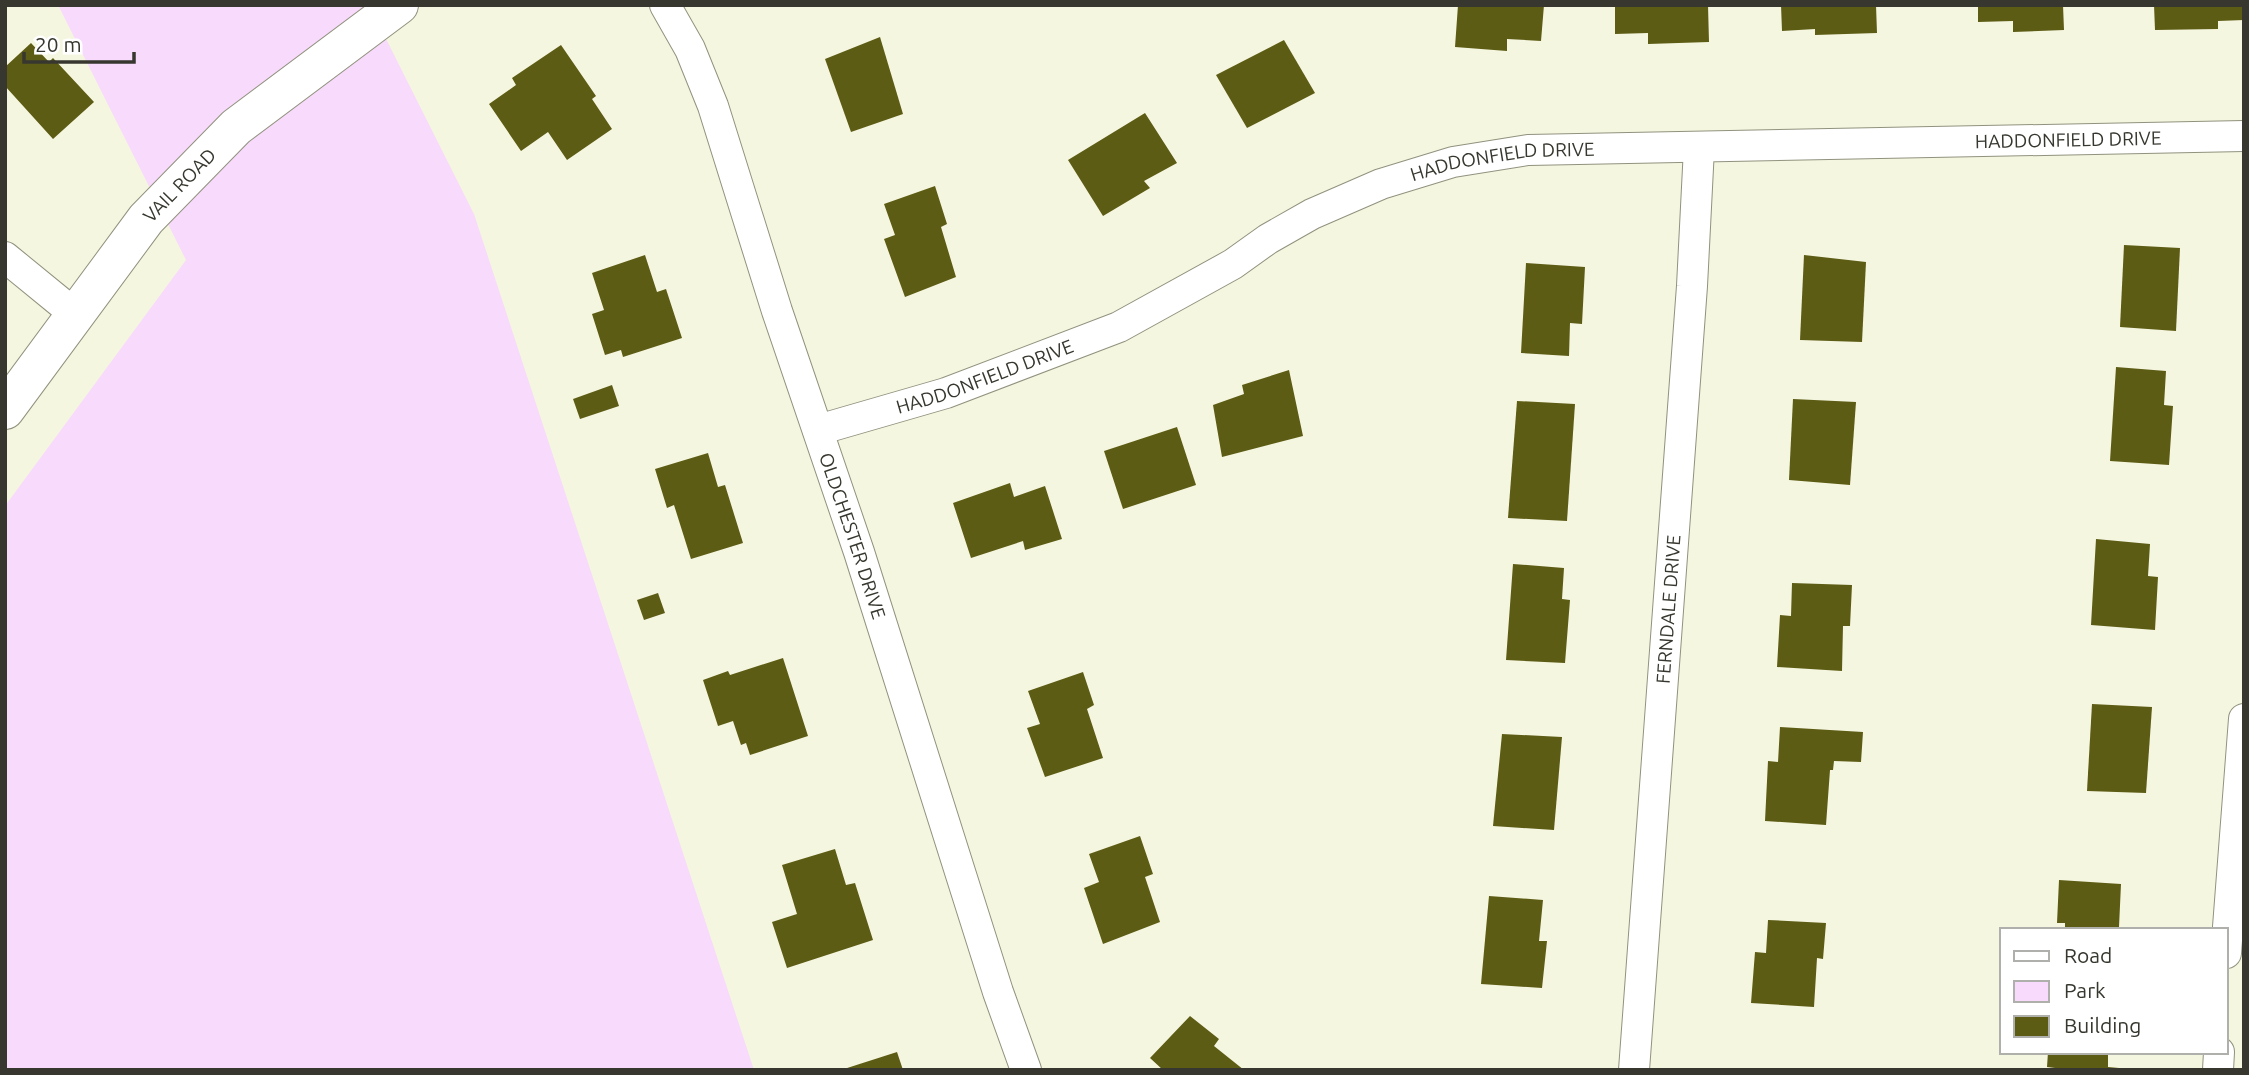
<svg xmlns="http://www.w3.org/2000/svg" width="2249" height="1075" font-family="Ubuntu,sans-serif">
	<rect width="100%" height="100%" fill="#f5f6e0"/>
	<polygon fill="#f7dafc" points="58,5 369,5 474,214 754,1070 5,1070 5,506 186,260"/>
	<g fill="#5d5c14">
		<polygon points="1458,5 1544,5 1541,41 1507,39 1507,51 1455,47"/>
		<polygon points="1615,5 1708,5 1709,42 1648,44 1648,33 1615,34"/>
		<polygon points="1781,5 1876,5 1877,33 1815,35 1815,29 1782,31"/>
		<polygon points="1978,5 2063,5 2064,30 2013,32 2013,21 1978,22"/>
		<polygon points="2154,5 2244,5 2244,20 2218,21 2218,29 2155,30"/>
		<polygon points="880,37 903,114 851,132 825,59"/>
		<polygon points="1284,40 1315,93 1247,128 1216,75"/>
		<polygon points="31,43 49,62 53,58 94,102 53,139 5,86 5,67"/>
		<polygon points="561,45 596,96 592,99 612,129 567,160 548,132 521,151 489,104 516,85 512,78"/>
		<polygon points="1145,113 1177,163 1144,181 1150,188 1103,216 1068,160"/>
		<polygon points="935,186 947,224 941,227 956,277 905,297 884,239 895,235 884,204"/>
		<polygon points="2124,245 2180,248 2176,331 2120,327"/>
		<polygon points="645,255 657,292 666,289 682,338 623,357 621,350 605,355 592,314 604,310 592,273"/>
		<polygon points="1804,255 1866,262 1862,342 1800,340"/>
		<polygon points="1526,263 1585,267 1582,324 1570,323 1569,356 1521,353"/>
		<polygon points="2116,367 2166,371 2164,405 2173,406 2169,465 2110,461"/>
		<polygon points="1289,370 1303,436 1222,457 1213,405 1244,394 1242,385"/>
		<polygon points="612,385 619,406 580,419 573,399"/>
		<polygon points="1793,399 1856,402 1850,485 1789,480"/>
		<polygon points="1517,401 1575,404 1567,521 1508,518"/>
		<polygon points="1177,427 1196,485 1123,509 1104,451"/>
		<polygon points="708,453 718,487 725,485 743,543 691,559 674,505 667,508 655,469"/>
		<polygon points="1010,483 1014,497 1045,486 1062,539 1025,550 1023,541 971,558 953,503"/>
		<polygon points="2096,539 2150,544 2148,576 2158,577 2155,630 2091,625"/>
		<polygon points="1513,564 1564,568 1562,599 1570,600 1565,663 1506,660"/>
		<polygon points="1792,583 1852,585 1850,626 1843,626 1842,671 1777,667 1780,615 1791,616"/>
		<polygon points="658,593 665,613 644,620 637,600"/>
		<polygon points="783,658 808,736 750,755 746,743 741,745 733,721 718,726 703,680 728,671 730,675"/>
		<polygon points="1083,672 1094,705 1087,709 1103,758 1045,777 1027,728 1040,724 1028,691"/>
		<polygon points="2092,704 2152,707 2146,793 2087,791"/>
		<polygon points="1780,727 1863,732 1861,762 1834,761 1833,770 1830,770 1826,825 1765,821 1768,761 1778,762"/>
		<polygon points="1502,734 1562,737 1554,830 1493,826"/>
		<polygon points="1140,836 1153,874 1145,877 1160,922 1103,944 1084,888 1099,882 1089,854"/>
		<polygon points="835,849 846,885 855,883 873,940 787,968 772,922 797,914 782,865"/>
		<polygon points="2059,880 2121,884 2119,927 2129,928 2129,930 2065,930 2065,923 2057,923"/>
		<polygon points="1489,896 1543,900 1539,941 1547,941 1542,988 1481,984"/>
		<polygon points="1768,920 1826,923 1823,959 1817,958 1814,1007 1751,1003 1755,952 1766,953"/>
		<polygon points="1190,1016 1219,1039 1214,1046 1244,1070 1163,1070 1150,1058"/>
		<polygon points="897,1052 903,1070 845,1070 844,1069"/>
		<polygon points="2048,1052 2108,1052 2108,1067 2119,1068 2119,1070 2055,1070 2055,1068 2047,1067"/>
	</g>
	<g fill="none" stroke-linecap="round" stroke-linejoin="round">
		<g stroke="#91927e" stroke-width="32">
			<g id="minor">
				<path id="s1" d="M665 5 690 49 713 106 777 311 859 552 998 992 1026 1070"/>
				<polyline points="5,257 76,315"/>
				<path id="s2" d="M818 430 946 393 1119 327 1233 264 1268 239 1312 214 1381 184 1453 162 1528 150 2244 136"/>
				<polyline points="2226,953 2244,719"/>
				<path id="s3" d="M1634 1070 1692 286 1699 148"/>
				<polyline points="2218,1070 2219,1052"/>
			</g>
		</g>
		<g stroke="#91927e" stroke-width="40">
			<g id="tertiary">
				<path id="s4" d="M5 410 146 219 236 127 399 5"/>
			</g>
		</g>
		<use href="#minor" stroke="#fff" stroke-width="30"/>
		<use href="#tertiary" stroke="#fff" stroke-width="38"/>
	</g>
	<g text-anchor="middle" dominant-baseline="central" stroke-width="7" stroke-linejoin="round" paint-order="stroke">
		<g font-size="19" fill="#37372f" stroke="#fff">
			<text stroke="none"><textPath href="#s2" startOffset="1309">HADDONFIELD DRIVE</textPath></text>
			<text stroke="none"><textPath href="#s2" startOffset="742">HADDONFIELD DRIVE</textPath></text>
			<text stroke="none"><textPath href="#s4" startOffset="285">VAIL ROAD</textPath></text>
			<text stroke="none"><textPath href="#s2" startOffset="175">HADDONFIELD DRIVE</textPath></text>
			<text stroke="none"><textPath href="#s1" startOffset="564">OLDCHESTER DRIVE</textPath></text>
			<text stroke="none"><textPath href="#s3" startOffset="462">FERNDALE DRIVE</textPath></text>
		</g>
	</g>
	<rect width="2249" height="1075" fill="none" stroke="#37372f" stroke-width="14"/>
	<rect x="2000" y="928" width="228" height="126" fill="#ffffff" stroke="#afafac" stroke-width="2"/>
	<rect x="2014" y="951" width="35" height="10" fill="#ffffff" stroke="#afafac" stroke-width="2"/>
	<text x="2064" y="963" font-size="21" fill="#37372f">Road</text>
	<rect x="2014" y="981" width="35" height="21" fill="#f7dafc" stroke="#afafac" stroke-width="2"/>
	<text x="2064" y="998" font-size="21" fill="#37372f">Park</text>
	<rect x="2014" y="1016" width="35" height="21" fill="#5d5c14" stroke="#afafac" stroke-width="2"/>
	<text x="2064" y="1033" font-size="21" fill="#37372f">Building</text>
	<path d="M24 52v10h110v-10" fill="none" stroke="#37372f" stroke-width="3.5"/>
	<text x="35" y="52" font-size="21" fill="#37372f" stroke="#ffffff" stroke-width="5" paint-order="stroke">20 m</text>
</svg>
